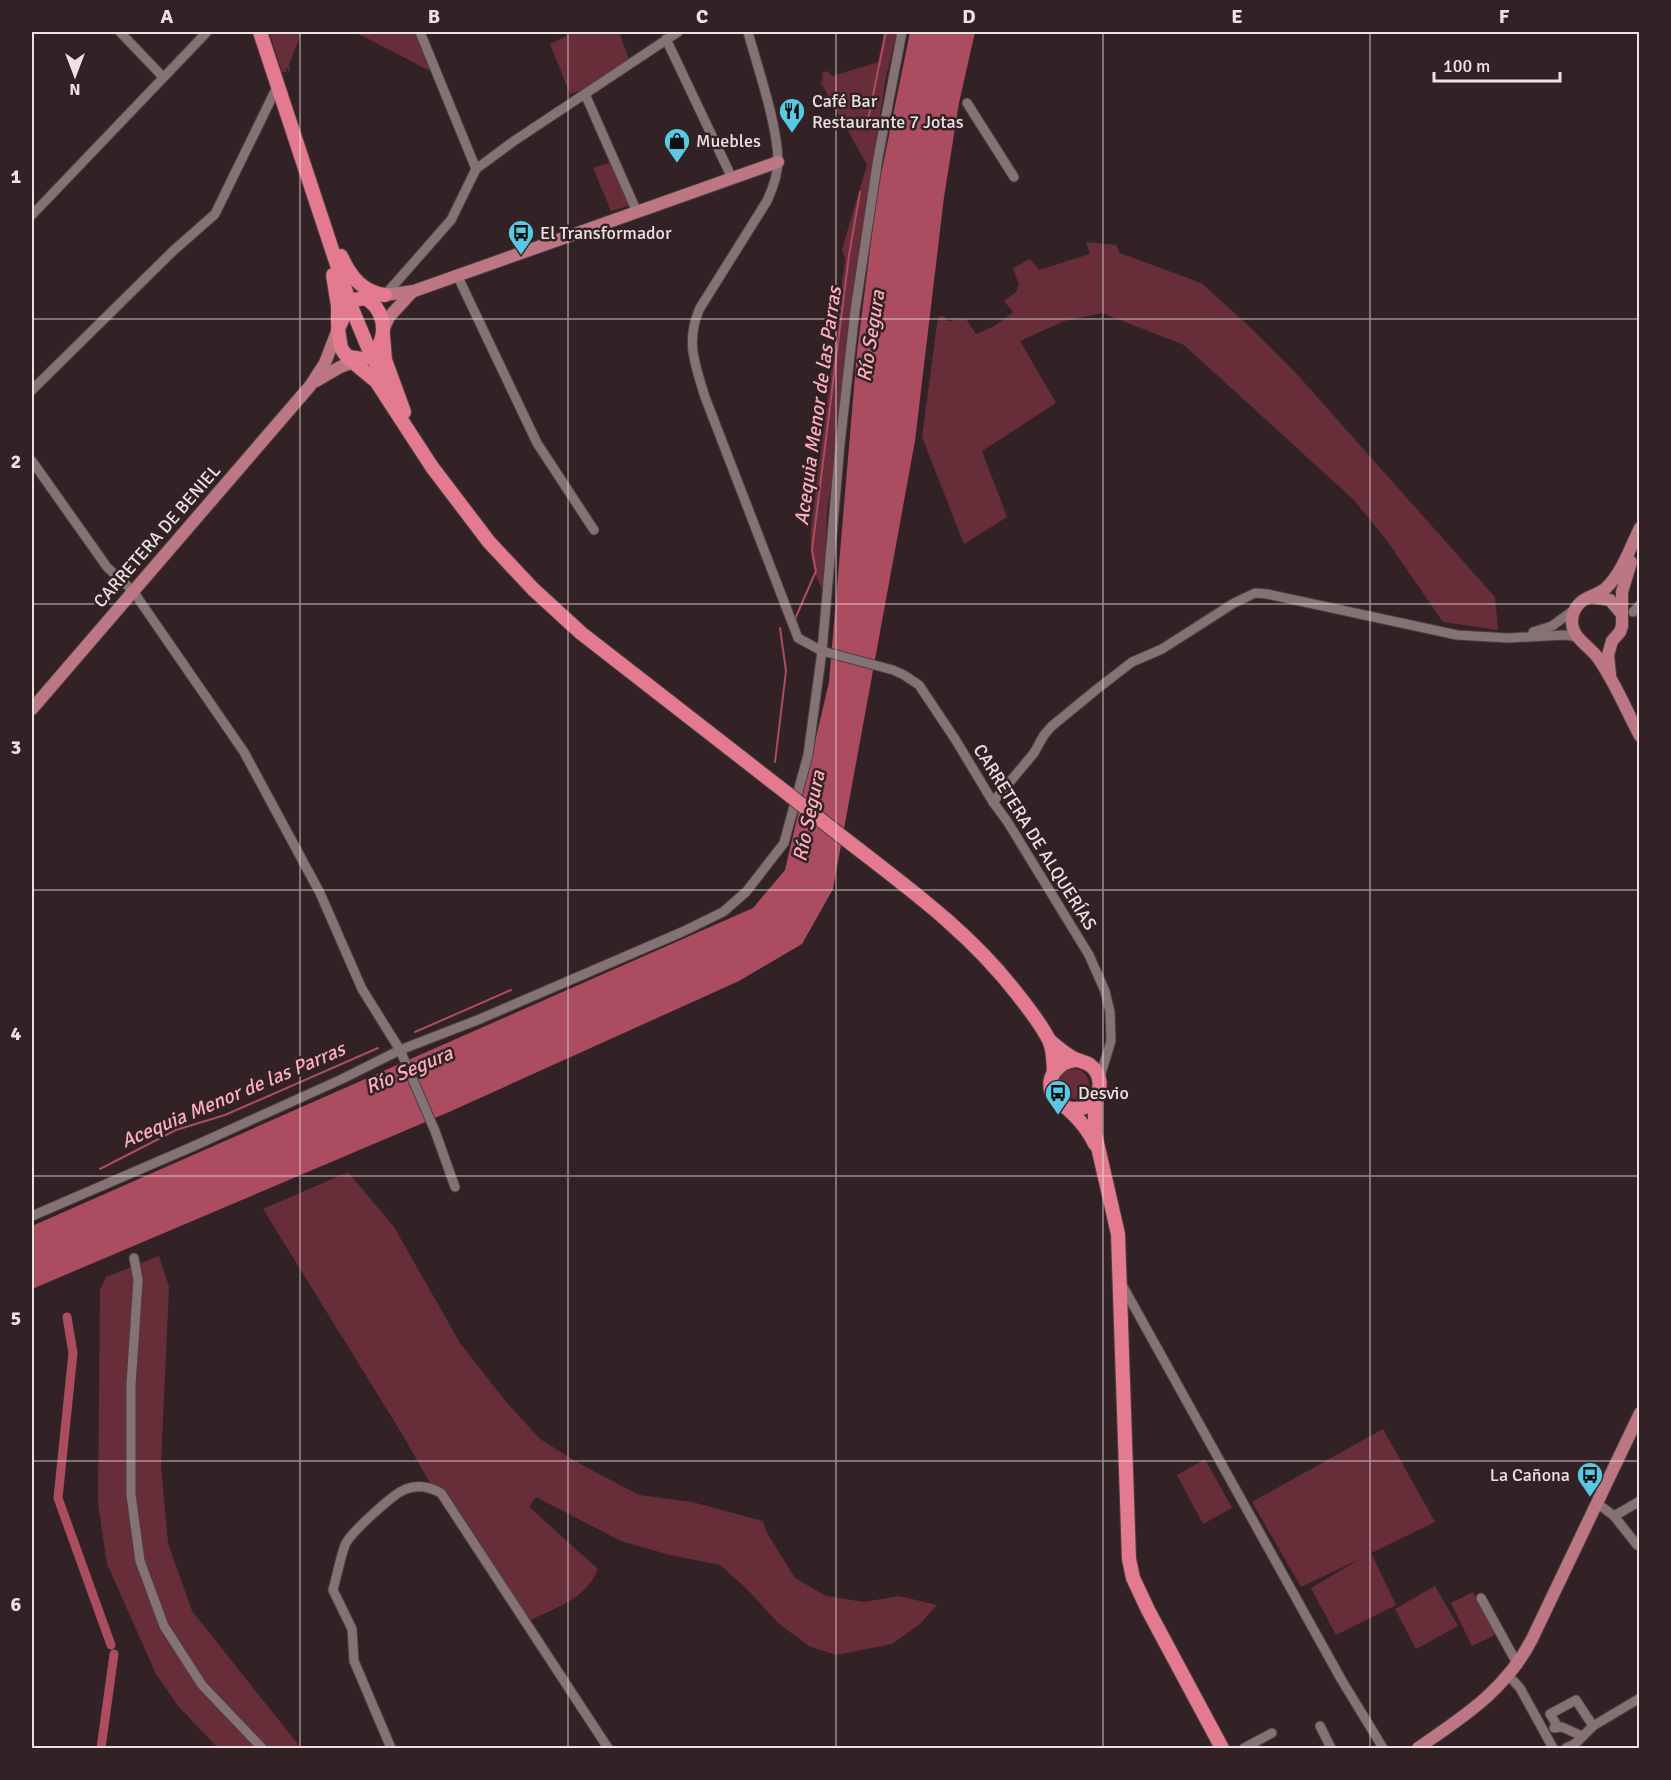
<svg xmlns="http://www.w3.org/2000/svg" width="1671" height="1780" font-family="Signika,sans-serif">
	<rect width="100%" height="100%" fill="#332225"/>
	<g fill="#672e3a">
		<polygon points="269,32 302,32 289,64 290,72 287,68 285,69 287,72 282,72"/>
		<polygon points="355,32 416,32 430,68 428,70"/>
		<polygon points="575,32 619,32 629,59 582,90 570,94 550,44"/>
		<path d="M884 32H897L886 77 872 164 850 359 827 512 825 595C811 567 810 558 811 528L845 260 842 249 867 165 820 81H823L822 73 827 71 833 76 878 62Z"/>
		<polygon points="612,162 631,205 611,211 593,168"/>
		<path d="M1086 242 1116 245 1120 253 1201 283 1251 328 1295 372 1495 597 1498 630 1443 622 1388 542 1354 500 1184 345 1102 313 1064 321 1020 341 1056 403 982 451 1007 517 964 544 922 437 938 317 944 316 948 321 966 319 976 334C990 329 1002 322 1013 312L1004 301 1016 292 1019 285 1013 268 1030 259 1039 270 1090 254Z"/>
		<circle cx="1074" cy="1084" r="15"/>
		<path d="M348 1172 394 1227 460 1343 507 1403 540 1439 582 1465 639 1495 692 1502 763 1521 767 1533 795 1578 826 1596 864 1602 899 1596 937 1605 920 1624 892 1644 836 1655 809 1646 778 1623 748 1590 720 1565 670 1555 621 1541 536 1497 529 1507 598 1569C587 1598 557 1607 531 1620L427 1478 404 1437 263 1209Z"/>
		<polygon points="159,1256 169,1287 161,1465 168,1543 192,1611 301,1748 218,1748 179,1707 156,1674 107,1564 98,1504 100,1290 106,1277"/>
		<polygon points="1383,1429 1435,1522 1371,1553 1396,1605 1336,1635 1311,1588 1360,1559 1301,1587 1252,1502"/>
		<polygon points="1205,1459 1232,1508 1203,1524 1177,1475"/>
		<polygon points="1435,1586 1458,1626 1416,1649 1395,1609"/>
		<polygon points="1473,1592 1495,1635 1472,1646 1451,1603"/>
	</g>
	<polygon fill="#ab4c61" points="910,32 975,32 959,103 944,197 915,441 833,889 802,944 739,981 449,1112 32,1289 32,1226 753,908 785,870 829,682 857,352 877,194"/>
	<g fill="none" stroke-linecap="round" stroke-linejoin="round">
		<g stroke="#ab4c61" stroke-width="2">
			<polyline points="866,129 886,32"/>
			<polyline points="795,619 816,571 812,550 849,255 860,192"/>
			<polyline points="775,762 786,671 780,628"/>
			<polyline points="415,1032 511,990"/>
			<polyline points="100,1169 176,1130 225,1115 378,1048"/>
		</g>
		<g stroke="#ab4c61" stroke-width="9">
			<polyline points="67,1317 73,1353 58,1498 111,1645"/>
			<polyline points="101,1748 114,1654"/>
		</g>
		<g stroke="#4d3f41" stroke-width="11">
			<g id="minor">
				<polyline points="120,32 163,77"/>
				<polyline points="420,32 476,169"/>
				<path d="M748 32C758 69 777 123 778 160 778 175 773 188 767 201L700 308C685 341 695 364 705 397L798 638 822 651 893 670 904 675 919 685 955 739 993 802 1007 821 1089 955 1105 991 1110 1012 1111 1041 1099 1080"/>
				<polyline points="666,39 732,178"/>
				<polyline points="585,94 637,212"/>
				<polyline points="967,103 1014,177"/>
				<polyline points="32,215 207,32"/>
				<polyline points="457,275 537,443 594,530"/>
				<polyline points="385,295 451,220 476,169 514,141 678,32"/>
				<polyline points="32,390 173,251 215,214 278,85"/>
				<polyline points="32,461 107,567 133,591 244,752 320,893 362,989 400,1050 435,1131 455,1187"/>
				<polyline points="1633,612 1640,605"/>
				<polyline points="1533,632 1552,626 1574,610"/>
				<polyline points="993,802 1034,753 1044,735 1052,726 1097,689 1132,662 1162,649 1234,603 1255,593 1267,594 1457,635 1508,638 1564,635 1578,637"/>
				<polyline points="32,1216 194,1146 342,1079 400,1050 480,1019 682,932 723,912 746,892 784,843 808,755 822,651 840,444 855,311 878,158 902,32"/>
				<polyline points="134,1258 138,1280 131,1385 131,1495 140,1561 164,1626 202,1685 262,1748"/>
				<polyline points="1121,1283 1341,1679 1383,1748"/>
				<polyline points="1597,1503 1614,1516 1637,1545 1640,1544"/>
				<polyline points="1614,1516 1640,1501"/>
				<polyline points="1481,1598 1518,1665"/>
				<polyline points="1509,1676 1520,1688 1553,1748"/>
				<polyline points="1320,1726 1331,1748"/>
				<polyline points="1558,1727 1550,1714 1576,1700 1593,1726"/>
				<polyline points="1554,1728 1562,1727 1582,1736"/>
				<path d="M391 1748 354 1661 352 1629 333 1590C337 1575 340 1559 345 1545 350 1533 394 1493 406 1489 419 1484 430 1487 441 1493L608 1748"/>
				<polyline points="1244,1748 1272,1733"/>
				<polyline points="1566,1748 1576,1743 1593,1726 1640,1698"/>
			</g>
		</g>
		<g stroke="#4d3f41" stroke-width="14">
			<g id="major">
				<polyline points="378,296 414,291 778,162"/>
				<polyline points="383,330 389,317 413,291"/>
				<polyline points="316,381 340,367 359,360"/>
				<path d="M1640 528C1630 548 1622 573 1606 588 1597 596 1585 596 1578 605 1572 612 1570 622 1574 631 1578 641 1591 648 1598 658 1615 682 1626 710 1640 736"/>
				<polyline points="1592,597 1610,600 1621,613"/>
				<polyline points="1610,674 1608,655 1612,641 1620,632 1622,626 1622,592 1631,562"/>
				<polyline points="32,709 310,386 325,363 338,329"/>
				<path d="M1418 1748C1463 1717 1506 1690 1532 1639L1640 1413"/>
			</g>
		</g>
		<g stroke="#4d3f41" stroke-width="16">
			<g id="highway">
				<polyline points="260,32 350,304 367,345 386,385"/>
				<path d="M341 256C350 276 362 292 385 295"/>
				<polyline points="333,275 338,306 338,324"/>
				<polyline points="383,336 385,360 404,412"/>
				<path d="M344 353 349 357 362 359C389 351 390 311 365 298L354 300 347 309 338 329 341 348 348 358 376 381 432 467 489 542 533 589 581 633 788 794"/>
				<path d="M831 828C897 880 966 927 1018 995 1029 1009 1041 1024 1049 1040 1054 1050 1053 1062 1054 1072"/>
				<path d="M1050 1041C1057 1047 1064 1053 1073 1058 1078 1061 1084 1061 1090 1065 1102 1074 1103 1091 1092 1102 1085 1109 1076 1110 1067 1108"/>
				<path d="M1077 1060C1058 1061 1043 1079 1054 1097 1058 1103 1064 1105 1069 1110 1079 1119 1089 1131 1095 1144"/>
				<polyline points="1095,1100 1095,1134 1118,1234 1129,1559 1133,1578 1148,1610 1222,1748"/>
			</g>
		</g>
		<use href="#minor" stroke="#857274" stroke-width="9"/>
		<use href="#major" stroke="#bd7784" stroke-width="12"/>
		<use href="#highway" stroke="#e37a8f" stroke-width="14"/>
		<g stroke="#4d3f41" stroke-width="16" stroke-linecap="butt">
			<polyline id="highway-bridge" points="788,794 831,828"/>
		</g>
		<use href="#highway-bridge" stroke="#e37a8f" stroke-width="14"/>
	</g>
	<path fill="none" stroke="#ede2e3" stroke-width="1.5" stroke-opacity="0.55" d="M300 32V1748M568 32V1748M836 32V1748M1103 32V1748M1370 32V1748M32 319H1640M32 604H1640M32 890H1640M32 1176H1640M32 1461H1640"/>
	<defs>
		<g id="restaurant-pin" transform="scale(1.35)"><path d="M0 17L-7.5 6A9.5 9.5 0 1 1 7.5 6Z" fill="#5ac8e5" stroke="#332225"/><path d="M-5-6h1v4h1v-4h1v4h1v-4h1v5L-1.5 .5V6h-2V.5L-5-1ZM5-6V6H3V1.5H1.5Q1.5-4 5-6Z" fill="#111"/></g>
		<g id="shop-pin" transform="scale(1.35)"><path d="M0 17L-7.5 6A9.5 9.5 0 1 1 7.5 6Z" fill="#5ac8e5" stroke="#332225"/><path d="M-5-2.5h2.3a2.7 3.5 0 0 1 5.4 0H5L5.5 6h-11ZM-1.5-2.5h3a1.5 2.3 0 0 0-3 0Z" fill="#111"/></g>
		<g id="bus-pin" transform="scale(1.35)"><path d="M0 17L-7.5 6A9.5 9.5 0 1 1 7.5 6Z" fill="#5ac8e5" stroke="#332225"/><path d="M-5-6H5V4H4V6H2V4H-2V6H-4V4H-5ZM-3.5-4V0h7V-4ZM-3.5 1.2v1.5H-2V1.2ZM2 1.2v1.5H3.5V1.2Z" fill="#111"/></g>
	</defs>
	<g fill-rule="evenodd">
		<use href="#restaurant-pin" x="792" y="111"/>
		<use href="#shop-pin" x="677" y="141"/>
		<use href="#bus-pin" x="521" y="233"/>
		<use href="#bus-pin" x="1058" y="1093"/>
		<use href="#bus-pin" x="1590" y="1475"/>
	</g>
	<g text-anchor="middle" dominant-baseline="central" stroke-width="5" stroke-linejoin="round" paint-order="stroke">
		<g font-size="18" fill="#ede2e3" stroke="#332225" text-anchor="start">
			<text x="812" y="101">Café Bar<tspan x="812" dy="21">Restaurante 7 Jotas</tspan></text>
			<text x="696" y="141">Muebles</text>
			<text x="540" y="233">El Transformador</text>
			<text x="1078" y="1093">Desvio</text>
			<text x="1570" y="1475" text-anchor="end">La Cañona</text>
		</g>
		<g font-size="18" fill="#ede2e3" stroke="#332225">
			<text transform="translate(157 536) rotate(-49)">CARRETERA DE BENIEL</text>
			<text transform="translate(1035 837) rotate(58)">CARRETERA DE ALQUERÍAS</text>
		</g>
		<g font-size="20" font-style="italic" fill="#fdaebc" stroke="#332225">
			<text transform="translate(871 336) rotate(-81)">Río Segura</text>
			<text transform="translate(818 406) rotate(-82)">Acequia Menor de las Parras</text>
			<text transform="translate(809 816) rotate(-78)">Río Segura</text>
			<text transform="translate(409 1070) rotate(-23)">Río Segura</text>
			<text transform="translate(233 1095) rotate(-23)">Acequia Menor de las Parras</text>
		</g>
	</g>
	<rect width="1671" height="1780" fill="none" stroke="#332225" stroke-width="66"/>
	<g transform="translate(75 75) rotate(180)" stroke="#332225" stroke-width="4.5" paint-order="stroke">
	<path d="M0-4.5L10 22L0 15L-10 22Z" fill="#ede2e3"/>
	<text y="-9" font-size="16" font-weight="bold" text-anchor="middle" fill="#ede2e3">N</text>
	</g>
	<path d="M1434 72v9h126v-9" fill="none" stroke="#ede2e3" stroke-width="3"/>
	<text x="1443" y="72" font-size="18" fill="#ede2e3" stroke="#332225" stroke-width="4.5" paint-order="stroke">100 m</text>
	<rect x="33" y="33" width="1605" height="1714" fill="none" stroke="#ede2e3" stroke-width="2"/>
	<g font-size="20" text-anchor="middle" font-weight="bold" fill="#ede2e3">
		<text x="167" y="23">A</text>
		<text x="434" y="23">B</text>
		<text x="702" y="23">C</text>
		<text x="969" y="23">D</text>
		<text x="1237" y="23">E</text>
		<text x="1504" y="23">F</text>
		<text x="16" y="183">1</text>
		<text x="16" y="468">2</text>
		<text x="16" y="754">3</text>
		<text x="16" y="1040">4</text>
		<text x="16" y="1325">5</text>
		<text x="16" y="1611">6</text>
	</g>
</svg>
